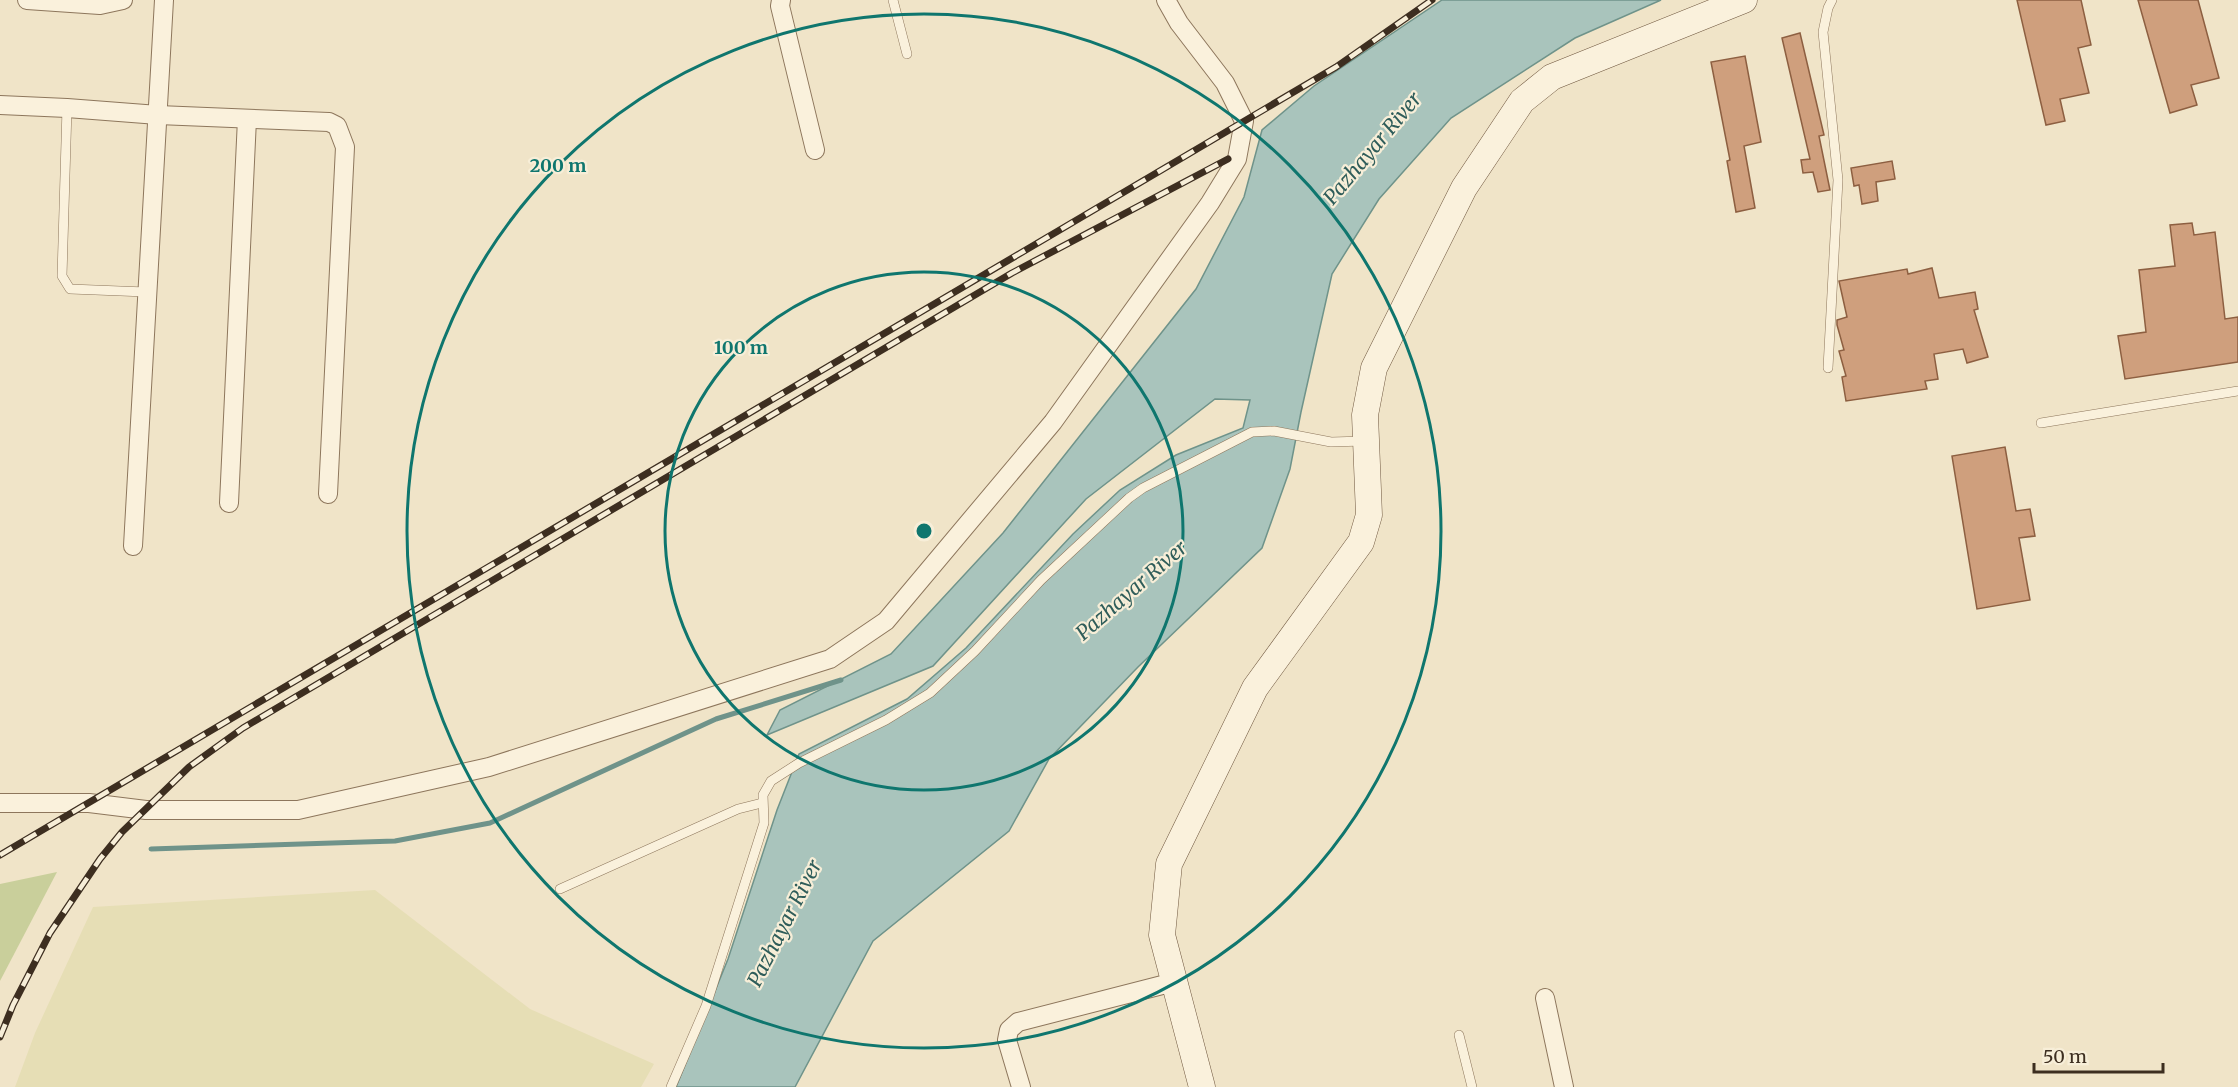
<svg xmlns="http://www.w3.org/2000/svg" width="2238" height="1087" font-family="Merriweather,serif">
	<rect width="100%" height="100%" fill="#f0e4c8"/>
	<polygon fill="#e6deb5" points="375,890 530,1009 654,1064 641,1087 15,1087 35,1033 93,907"/>
	<polygon fill="#c9cf9b" points="57,872 0,981 0,884"/>
	<polygon fill="#a9c4bc" stroke="#6f938a" stroke-width="1.5" points="1442,0 1661,0 1575,38 1451,118 1379,199 1332,274 1301,412 1290,469 1262,548 1138,667 1049,759 1009,831 873,941 795,1087 676,1087 728,959 777,810 799,754 907,699 966,648 1073,534 1120,490 1176,455 1243,428 1250,400 1215,399 1086,499 933,666 767,735 780,710 891,654 1003,533 1196,289 1244,197 1262,130 1314,86"/>
	<g fill="none" stroke-linecap="round" stroke-linejoin="round">
		<polyline stroke="#6f938a" stroke-width="5" points="151,849 395,841 490,823 716,719 841,680"/>
	</g>
	<g fill="#cf9f7d" stroke="#8d5f41" stroke-width="1.5">
		<polygon points="2017,0 2081,0 2091,45 2078,48 2089,93 2060,99 2065,121 2046,125"/>
		<polygon points="2138,0 2198,0 2219,78 2191,85 2197,105 2170,113"/>
		<polygon points="1800,33 1824,135 1819,136 1830,190 1818,192 1813,172 1803,173 1801,160 1810,159 1782,38"/>
		<polygon points="1745,56 1761,142 1744,146 1755,208 1736,212 1727,161 1730,160 1711,62"/>
		<polygon points="1892,161 1895,179 1876,182 1878,201 1862,204 1859,185 1854,186 1851,168"/>
		<polygon points="2192,223 2194,235 2215,232 2225,319 2238,317 2238,362 2125,379 2118,336 2146,332 2139,270 2175,266 2170,225"/>
		<polygon points="1932,268 1939,298 1975,292 1978,309 1974,310 1988,357 1967,363 1963,349 1934,354 1938,379 1925,381 1927,389 1846,401 1842,377 1846,376 1839,351 1844,350 1837,325 1837,320 1847,317 1839,281 1907,269 1908,274"/>
		<polygon points="2005,447 2016,511 2030,509 2035,536 2019,538 2030,600 1977,609 1952,456"/>
	</g>
	<g fill="none" stroke-linecap="round" stroke-linejoin="round">
		<g stroke="#8d765c" stroke-width="10">
			<g id="lane">
				<polyline points="893,0 907,54"/>
				<polyline points="67,108 62,276 70,289 146,292"/>
				<polyline points="1828,368 1838,180 1823,32 1828,8 1832,0"/>
				<polyline points="2041,423 2238,391"/>
				<polyline points="560,889 738,809 762,803"/>
				<polyline points="1459,1035 1472,1087"/>
				<polyline points="671,1087 706,1006 764,823 763,795 771,781 799,763 886,720 930,693 975,651 1041,580 1129,498 1143,488 1252,432 1274,431 1331,442 1364,441"/>
			</g>
		</g>
		<g stroke="#8d765c" stroke-width="20">
			<g id="street">
				<polyline points="27,0 100,5 123,0"/>
				<polyline points="781,0 780,6 815,150"/>
				<polyline points="0,105 67,108 158,115 329,122 337,126 345,147 328,494"/>
				<polyline points="229,503 247,119"/>
				<polyline points="133,546 164,0"/>
				<polyline points="0,803 89,803 146,810 298,810 489,767 830,659 886,621 1053,422 1210,203 1237,159 1244,121 1225,83 1179,23 1166,0"/>
				<polyline points="1545,998 1564,1087"/>
				<polyline points="1021,1087 1007,1040 1009,1030 1018,1022 1174,982"/>
			</g>
		</g>
		<g stroke="#6f573f" stroke-width="27">
			<polyline id="secondary" points="1202,1087 1162,935 1169,864 1255,688 1361,542 1369,515 1365,415 1374,368 1464,188 1522,101 1552,77 1744,0"/>
		</g>
		<use href="#lane" stroke="#faf1dc" stroke-width="9"/>
		<use href="#street" stroke="#faf1dc" stroke-width="18"/>
		<use href="#secondary" stroke="#faf1dc" stroke-width="26"/>
		<g stroke="#3d2e20" stroke-width="7">
			<g id="rail">
				<polyline points="0,855 1336,67 1432,0"/>
				<polyline points="0,1037 13,1005 50,933 100,859 122,832 189,767 243,728 1012,273 1228,159"/>
			</g>
		</g>
		<use href="#rail" stroke="#f7eed8" stroke-width="4.5" stroke-dasharray="14" stroke-linecap="butt"/>
	</g>
	<g fill="none" stroke="#0f766e" stroke-width="3">
		<circle cx="924" cy="531" r="259"/>
		<circle cx="924" cy="531" r="517"/>
	</g>
	<g text-anchor="middle" dominant-baseline="central" stroke-width="4.5" stroke-linejoin="round" paint-order="stroke">
		<g font-size="20" font-style="italic" fill="#2f5d5a" stroke="#f7eed8">
			<text transform="translate(1372 148) rotate(-50)">Pazhayar River</text>
			<text transform="translate(1131 590) rotate(-41)">Pazhayar River</text>
			<text transform="translate(784 923) rotate(-63)">Pazhayar River</text>
		</g>
	</g>
	<circle cx="924" cy="531" r="9" fill="#0f766e" stroke="#f7eed8" stroke-width="3"/>
	<g font-size="18" text-anchor="middle" font-weight="bold" fill="#0f766e" stroke="#f7eed8" stroke-width="4.5" stroke-linejoin="round" paint-order="stroke">
		<text x="558" y="172">200 m</text>
		<text x="741" y="354">100 m</text>
	</g>
	<path d="M2034 1063v9h129v-9" fill="none" stroke="#3d2e20" stroke-width="3"/>
	<text x="2043" y="1063" font-size="18" fill="#3d2e20" stroke="#f7eed8" stroke-width="4.5" paint-order="stroke">50 m</text>
</svg>
